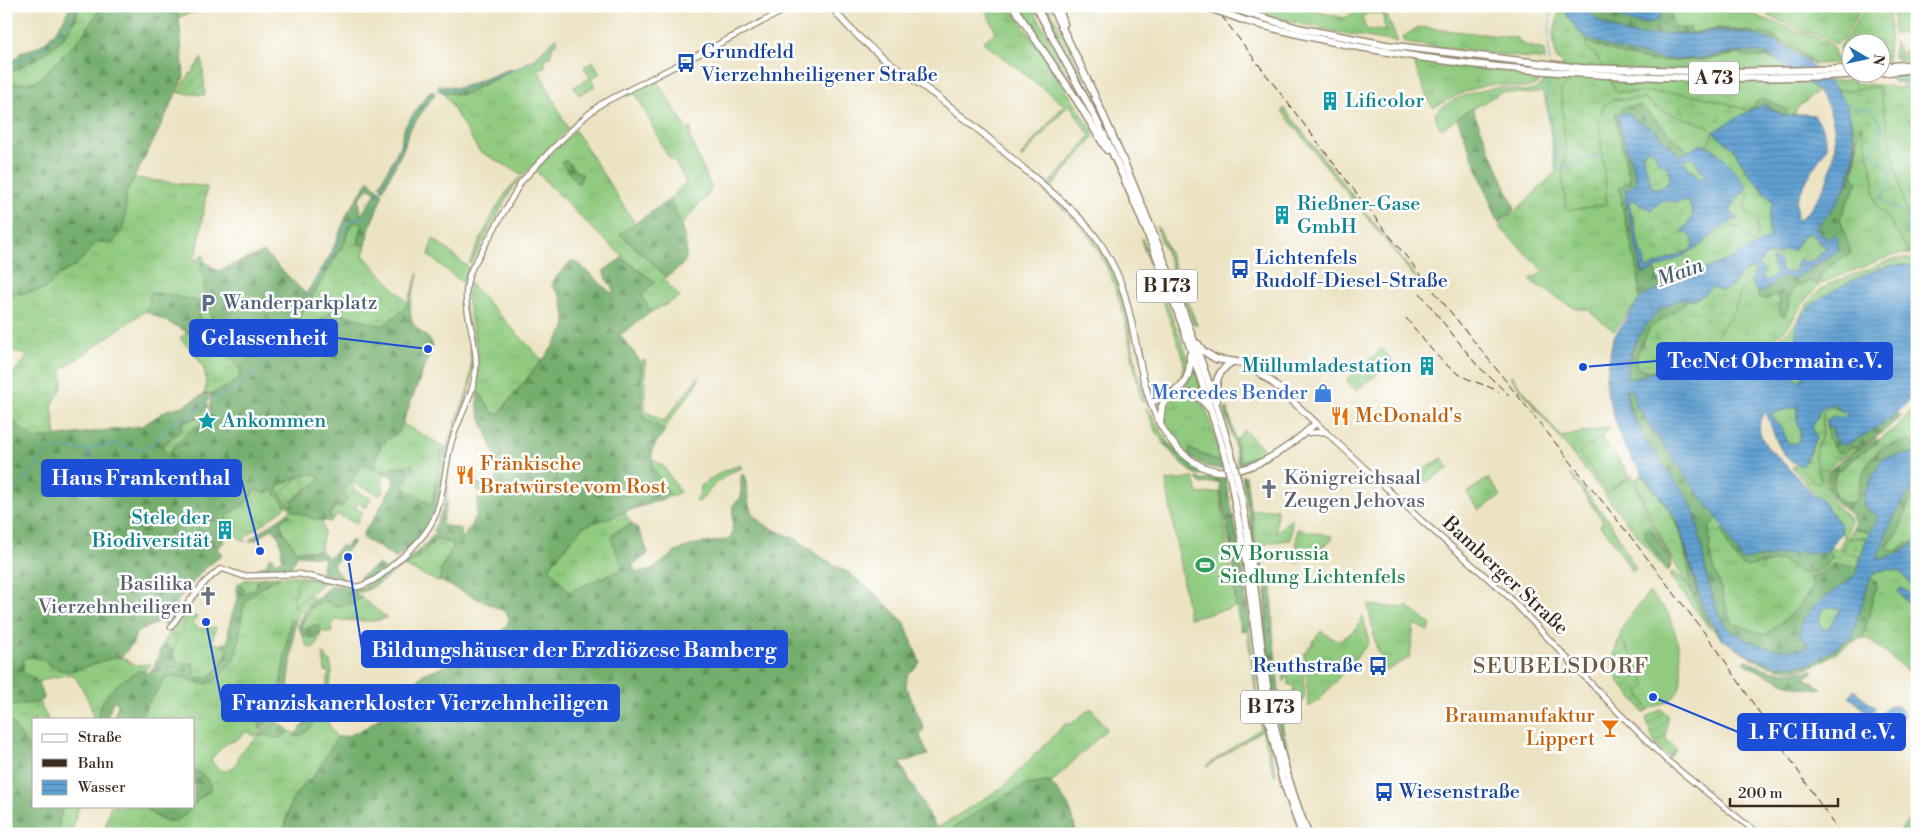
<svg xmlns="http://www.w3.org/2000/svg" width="1923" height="840" font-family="'Libre Bodoni',serif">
	<defs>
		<pattern id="grass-tufts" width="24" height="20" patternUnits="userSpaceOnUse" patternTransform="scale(1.25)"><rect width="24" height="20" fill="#90cb80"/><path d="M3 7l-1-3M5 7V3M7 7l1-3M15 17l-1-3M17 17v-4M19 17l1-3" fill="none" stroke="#7dae6e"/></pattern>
		<pattern id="forest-firs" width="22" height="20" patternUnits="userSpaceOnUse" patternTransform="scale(1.25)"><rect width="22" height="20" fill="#74af6e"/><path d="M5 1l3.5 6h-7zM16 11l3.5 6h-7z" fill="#608f5a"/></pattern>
		<pattern id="wetland-marsh" width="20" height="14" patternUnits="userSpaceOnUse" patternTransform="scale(1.25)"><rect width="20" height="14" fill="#90cb80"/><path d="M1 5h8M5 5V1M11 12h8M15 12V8" fill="none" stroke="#7dae6e"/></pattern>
		<pattern id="cemetery-stones" width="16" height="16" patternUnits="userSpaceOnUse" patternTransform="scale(1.25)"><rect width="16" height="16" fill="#90cb80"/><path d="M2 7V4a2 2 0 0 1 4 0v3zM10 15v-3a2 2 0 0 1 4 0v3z" fill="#7dae6e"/></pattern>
		<pattern id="garden-furrows" width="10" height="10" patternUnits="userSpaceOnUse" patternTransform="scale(1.25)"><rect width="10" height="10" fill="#90cb80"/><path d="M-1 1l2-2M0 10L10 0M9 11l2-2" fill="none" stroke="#7dae6e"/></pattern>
		<pattern id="water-rules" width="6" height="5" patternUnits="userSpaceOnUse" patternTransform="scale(1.25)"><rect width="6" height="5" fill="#5fa0d2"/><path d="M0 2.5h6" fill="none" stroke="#5083aa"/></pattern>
	</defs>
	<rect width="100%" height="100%" fill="#fff"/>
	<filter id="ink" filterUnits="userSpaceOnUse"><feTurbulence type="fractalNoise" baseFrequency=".02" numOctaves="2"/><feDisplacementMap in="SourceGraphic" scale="10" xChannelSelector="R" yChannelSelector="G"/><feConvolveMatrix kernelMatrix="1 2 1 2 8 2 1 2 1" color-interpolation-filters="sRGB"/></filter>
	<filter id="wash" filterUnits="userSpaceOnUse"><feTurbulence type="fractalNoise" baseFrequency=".0096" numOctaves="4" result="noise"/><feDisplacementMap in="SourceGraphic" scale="20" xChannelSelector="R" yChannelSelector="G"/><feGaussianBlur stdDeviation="1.12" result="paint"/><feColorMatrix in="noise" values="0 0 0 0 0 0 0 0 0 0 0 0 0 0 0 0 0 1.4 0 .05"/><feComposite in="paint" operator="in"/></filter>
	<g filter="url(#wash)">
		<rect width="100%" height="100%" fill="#ece3c3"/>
		<g fill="url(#grass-tufts)" stroke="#667a4f" fill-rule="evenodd">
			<polygon points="79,6 102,6 82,36 37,81 6,85 6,75 51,48 64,38 76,19"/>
			<polygon points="171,6 203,6 202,9 179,17"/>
			<polygon points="984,6 1010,6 1092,129 1094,136 1052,187 1049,183 1069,163 1090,136 1069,104 1022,158 1020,157 1064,105 983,42 996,32"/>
			<polygon points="1015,6 1032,6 1085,108"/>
			<path d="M1040 6H1048C1076 59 1100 113 1123 168L1098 115Z"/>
			<path d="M1238 6H1291L1345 18 1364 6H1383L1377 14 1368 13 1362 18 1366 29 1385 31 1383 15 1380 14 1384 9 1398 42C1344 34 1290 24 1238 6Z"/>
			<polygon points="1772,6 1864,6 1842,40 1835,44 1827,38 1806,32 1768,16"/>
			<polygon points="1870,6 1890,7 1890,35 1887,60 1881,60 1880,42 1850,42 1850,62 1843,63 1839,48 1866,8"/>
			<polygon points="1894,6 1917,6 1917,47 1909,34 1902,33 1893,35"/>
			<polygon points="1669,7 1679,12 1716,10 1754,15 1830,43 1834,50 1838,63 1815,64 1791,45 1768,34 1718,28 1690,33 1689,28 1673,29"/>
			<polygon points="1418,27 1518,38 1518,41 1528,46 1544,50 1545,60 1405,43 1403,37"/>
			<polygon points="556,38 558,43 553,45 550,57 545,59 545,67 538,69 568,129 523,175 479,151 443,92 463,95 533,60"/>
			<polygon points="1587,42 1625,55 1703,60 1735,54 1777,59 1817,91 1797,108 1794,115 1786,116 1757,101 1749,111 1716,100 1680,94 1617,92 1596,56 1585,45"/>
			<polygon points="1895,42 1902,56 1904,55 1903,51 1917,51 1917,59 1898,61 1898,58 1893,57"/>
			<polygon points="593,61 600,73 591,79 595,86 579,95 574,87 590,78 584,67"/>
			<path d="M1413 61 1417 62 1543 76C1535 97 1506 82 1489 85 1470 88 1450 99 1434 107L1430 104Z"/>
			<polygon points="1917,73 1917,83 1903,84 1893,82 1891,78 1895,78 1895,76"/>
			<path d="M1547 76 1565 78 1566 84 1561 90 1566 156C1561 175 1563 193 1568 211L1607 204 1599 122 1604 105 1615 99H1645L1658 109 1707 126 1713 132 1708 145 1699 146 1688 151 1640 105 1615 114 1630 180 1621 202 1639 278V300L1614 331 1591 313 1589 309H1576L1532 282 1530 279 1545 272 1499 227 1556 172 1546 101 1542 92 1530 94 1501 92 1442 128 1439 127 1435 115C1440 101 1484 88 1498 88 1509 87 1522 93 1533 90 1540 88 1544 82 1547 76Z"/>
			<polygon points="656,79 688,131 691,127 690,138 711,187 707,197 697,206 680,227 670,199 686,182 677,165 667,155 636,94 627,96 624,94"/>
			<polygon points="1850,80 1855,83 1890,86 1893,88 1917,86 1917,229 1904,205 1879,87 1838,91 1828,81"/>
			<polygon points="1284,108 1417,278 1416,279 1282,111"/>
			<path d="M1861 123 1874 180V192L1876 206 1886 215 1910 254 1893 255 1822 283 1805 300 1795 317 1783 332 1745 355C1729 355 1724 346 1717 334L1735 309 1741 291 1750 281 1758 293 1759 298 1768 299 1776 295 1781 301 1778 306 1788 309C1788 289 1792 288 1809 281L1814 284 1821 280 1823 271 1851 252 1840 218 1858 182 1853 178C1856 159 1856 141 1861 123Z"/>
			<path d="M575 130 635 224 620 234 667 277 663 279 680 297 651 312 642 296 654 282C610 248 573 210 535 170Z"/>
			<path d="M1746 170 1773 202C1769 215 1767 225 1770 238L1730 259 1660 289 1655 269 1670 262 1726 224 1741 228 1751 243 1757 240V221L1747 212 1744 205 1749 193H1743L1747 187 1739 177Z"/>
			<path d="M521 177 512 189 471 264 469 263C481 239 501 191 521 177Z"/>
			<path d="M134 178 207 187 197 254 191 260 197 259 199 261 200 256 204 255 212 320 198 325 201 301 150 302 145 311 61 370 63 382 60 392 52 405 56 437 34 439 20 428 14 420 6 423V381L28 356 12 350 6 357V297C18 292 29 293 41 290 51 288 52 281 59 275 64 271 71 269 76 265 85 258 89 249 98 242L113 243 126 210 125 195Z"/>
			<path d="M1047 192C1080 221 1106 248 1121 291 1129 315 1131 341 1136 366 1138 376 1147 393 1144 402L1141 400C1128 341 1123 278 1084 230 1073 216 1058 205 1045 193Z"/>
			<polygon points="357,221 362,224 358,244 366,245 363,255 409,304 399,314 383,326 342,314 338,309 285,347 283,345 345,242 349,227"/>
			<polygon points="1156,226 1161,232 1197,325 1193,323"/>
			<path d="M1808 233 1826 248C1817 258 1809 262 1796 266V270L1790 273 1781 271 1780 263 1771 260 1776 273C1772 279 1769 281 1762 279L1757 266 1766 255 1780 254 1783 250H1794L1802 237Z"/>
			<polygon points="433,238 469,268 463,283 429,256"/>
			<path d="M1142 238 1188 358C1188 363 1188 373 1186 378 1180 388 1162 398 1151 393L1149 389 1138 344 1144 345V357L1153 389C1174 388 1184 381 1184 359L1142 244Z"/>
			<path d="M1894 259H1917V266C1905 265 1894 264 1883 268 1860 275 1802 303 1797 327 1794 338 1801 368 1803 380 1797 381 1794 377 1788 375 1772 371 1756 371 1742 362 1757 352 1778 342 1791 328 1807 311 1805 298 1829 284Z"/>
			<polygon points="469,282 542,360 497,415 493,413 480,393 477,393 478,354 467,298"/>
			<path d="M463 296C464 313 472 329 473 346 477 384 460 418 447 453L441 452 432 505 405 489 404 485 413 465 392 467V472L383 469 380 473 385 474 382 484 384 489 380 495 354 483 352 488 371 499 366 508 358 503 356 504V508L363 512 356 524 337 514 334 519 329 517 336 505 341 507 343 494 359 469 367 464 375 468C377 451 381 440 397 434L402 423 446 448 469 387 471 371 470 340 461 305 458 306Z"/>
			<path d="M188 332 230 359 241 369 240 376C232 386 218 395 204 394 212 368 195 356 180 338Z"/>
			<polygon points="1382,349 1393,362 1356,391 1346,380"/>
			<polygon points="645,360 645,411 664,421 699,376 696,386 663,429 645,420 642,412 641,362"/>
			<polygon points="1194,366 1205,398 1194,392 1181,391 1188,383"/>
			<path d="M1511 375 1561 437 1610 427 1602 437 1580 453 1608 492 1632 475 1650 520 1671 559 1670 569 1666 571 1510 376ZM1649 527 1670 560 1668 570 1645 538Z"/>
			<path d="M1181 395C1187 395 1196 397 1200 402 1211 413 1216 447 1221 463L1189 448 1190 457C1176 443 1163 428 1163 408L1170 401Z"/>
			<path d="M1917 403V441C1905 443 1889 442 1879 450 1864 461 1859 485 1856 502 1836 510 1830 487 1836 473L1900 424Z"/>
			<path d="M208 404C207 425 202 420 189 432 182 439 175 446 168 453L162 449 165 444 181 430 183 422C196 419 202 415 208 404Z"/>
			<path d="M1798 406C1798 410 1796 414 1797 418 1797 428 1804 433 1798 442L1792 444 1787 443 1783 430 1771 414Z"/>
			<path d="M1832 407 1848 414 1843 418 1834 416 1827 420 1833 448C1842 449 1850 447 1859 448 1844 457 1820 465 1826 486 1828 492 1830 500 1835 504 1840 510 1847 514 1851 521L1846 536 1849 537 1853 528 1871 533 1867 538H1849L1842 550 1860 557 1858 567 1833 564 1820 574 1808 578 1813 584C1803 607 1784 620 1765 635L1733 623C1727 612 1725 601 1721 589 1713 566 1708 550 1710 526L1718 518 1725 529 1722 530 1762 565 1782 560 1804 575C1818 573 1825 567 1834 556L1828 550 1830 547 1838 549 1845 536 1841 533 1842 529 1839 522 1792 467 1797 465 1812 480H1821L1814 455 1822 435 1823 411Z"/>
			<path d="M1146 408C1152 411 1162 434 1168 442L1164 444 1154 428Z"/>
			<polygon points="1244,430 1267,452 1240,462 1235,441"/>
			<polygon points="652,459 664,467 680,492 671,496 652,467"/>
			<path d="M740 465 743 468C725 472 712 487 700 501L695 502 700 493 701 486 721 472Z"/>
			<polygon points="312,474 321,478 292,502 295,506 293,507 283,498 277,486 303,475"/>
			<polygon points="1571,474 1610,522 1636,569 1632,571 1607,532 1600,526 1603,521 1571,476"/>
			<path d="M1642 475C1652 487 1662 499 1670 512 1684 535 1689 565 1692 591 1668 556 1650 518 1635 479Z"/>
			<polygon points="1488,478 1501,496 1479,510 1467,493"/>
			<polygon points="255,490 264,493 273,490 286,507 248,535 244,539 246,541 245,542 224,526 228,516 246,502"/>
			<polygon points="1917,492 1917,539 1914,544 1906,544 1895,552 1887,547 1899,532 1908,504"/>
			<polygon points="1277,509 1276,532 1292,518 1291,540 1269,542 1259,551 1256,551 1252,510"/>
			<path d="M291 510 322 521 324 532 320 551 295 550C291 544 281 528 280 522L290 515 286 514Z"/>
			<polygon points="624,512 632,524 613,533 623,569 569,592 548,567 582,527"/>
			<polygon points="1297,529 1332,536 1332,540 1298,563 1296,562"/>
			<polygon points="436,539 454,544 442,567 439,582 406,567 423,554"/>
			<polygon points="1887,569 1900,571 1917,592 1917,606 1913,602 1911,594 1901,596 1917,613 1917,679 1870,640 1863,638 1877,583 1870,578 1878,571"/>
			<path d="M1673 572C1688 577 1702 615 1710 629L1669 575Z"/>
			<path d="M278 576H301L325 581 298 580 293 602 294 609 310 594V597L314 598 299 614 295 624 290 621 278 701 262 717 259 725 261 730 255 737 247 731 236 740 226 744 211 759C216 772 229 776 237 762 239 758 238 755 241 752 247 746 254 741 259 735L283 737 290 731 296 734 294 736C308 737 316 717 324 706L321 704 324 700 329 672 325 671 323 653 330 662 332 671 326 718 331 728 337 737 320 767 314 776 301 788 290 804 283 834H111L107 828 105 830 110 806C117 806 139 804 145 807 148 808 151 813 153 815 171 829 185 816 195 803 199 797 209 794 211 787L207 779 194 769V719H141L146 706 168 676 185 677 196 683 207 684 238 644 244 604 251 596Z"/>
			<polygon points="258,578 256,587 253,590 245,593 243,588 238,584 245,580"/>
			<path d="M1267 589 1266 633 1277 711 1289 763 1292 767 1289 770C1276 721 1260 654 1265 604 1266 599 1265 594 1267 589Z"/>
			<polygon points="362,598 387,618 373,621 336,620 333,622 331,633 322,631 315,647 308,648 302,635 312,638 320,632 311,626 304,630 301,626 308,612 316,604 323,601 343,606"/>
			<polygon points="1368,605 1404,608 1406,605 1431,625 1428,631 1414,624 1410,657 1386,671 1376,646"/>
			<polygon points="183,611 197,617 192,623 199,629 216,627 212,642 228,648 228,651 218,669 208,678 196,677 193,663 179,663 172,653"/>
			<polygon points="1363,615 1369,643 1318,701 1309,707 1304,654 1321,631 1332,638 1341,640 1356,629"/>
			<polygon points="1250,632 1259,699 1276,774 1274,775 1262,730 1207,767 1207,765 1261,728 1247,633"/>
			<path d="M34 656 40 658 55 669 69 671 114 657 123 658 136 665 151 664 144 672 139 671C120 681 100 694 99 718L102 719H92C96 710 79 681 72 674L49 678 37 683 34 679 23 674V661L27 657Z"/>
			<polygon points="1302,664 1305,697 1298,708 1295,706 1292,708 1294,686 1289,685 1288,676 1284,682 1283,665"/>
			<polygon points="39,702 48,719 34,719 34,755 6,714 6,706"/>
			<polygon points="1091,708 1107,729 1051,783 1049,781 983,808 944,834 940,834 937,828 1003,787 1065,724 1071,724"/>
			<polygon points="63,806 79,806 71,834 58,834 59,821"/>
		</g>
		<g fill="url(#forest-firs)" stroke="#586c46" fill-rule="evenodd">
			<path d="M70 6H79C76 11 77 17 74 21 61 49 32 61 6 75V64L17 58 21 52C27 49 36 49 41 45 53 37 65 20 70 6Z"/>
			<path d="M102 6H171L179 17 184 77 155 138 125 195 126 210 123 229 113 243 98 242C89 249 84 258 76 265 71 269 64 271 59 275 52 281 51 288 41 290 29 293 18 292 6 297V85L37 81 82 36Z"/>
			<path d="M1584 6C1590 6 1599 5 1604 7 1628 15 1631 32 1659 19L1661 6H1669L1673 28H1689L1691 33 1718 28 1768 34 1792 46 1815 64 1808 62 1796 52 1776 41 1753 35 1721 30 1709 31 1692 35 1676 33 1648 36 1625 33 1599 21 1590 14Z"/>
			<polygon points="1583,36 1595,41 1698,58 1733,52 1751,52 1764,53 1777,59 1735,54 1703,60 1654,61 1625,55 1587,42"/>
			<polygon points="509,69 513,69 463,95 439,91 439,85 457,88 469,85"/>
			<polygon points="431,90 435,94 410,129 403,150 383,190 380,185 399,148 405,126"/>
			<polygon points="1765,99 1788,110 1786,116 1763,105 1749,111 1757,101"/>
			<polygon points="1640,105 1688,151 1680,156 1651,128 1635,120 1629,113 1619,122 1637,182 1626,201 1642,273 1655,269 1660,289 1639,300 1639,278 1619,188 1630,180 1615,114 1623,109"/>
			<polygon points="1472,108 1515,209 1499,224 1457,118"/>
			<path d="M1857 137 1856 158 1853 177 1858 182 1840 218 1851 252 1823 271 1821 280 1817 284 1809 281C1781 293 1794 294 1785 316H1782L1778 306 1781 301 1776 295 1768 299 1759 298 1758 293 1763 292 1780 277C1803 278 1821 262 1839 251L1832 235 1829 238 1821 235 1817 230V226C1840 203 1859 172 1855 138Z"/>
			<polygon points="566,160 576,171 582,174 582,177 578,184 561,162"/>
			<path d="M369 180 383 194 370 227 366 245 358 244 362 224 357 221 349 227 345 242 283 345 286 347 335 309H337L342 314 383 326 406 307 418 274C415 290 404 312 415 326 421 334 430 336 433 346L399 432C381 444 377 444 376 468L370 469 369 465 365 464 355 474 343 494 348 497 342 507 336 505 329 516 333 518 331 522C308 519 285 511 273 490L267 493 255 490 246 502 228 516 221 537 225 541 217 548 222 555 203 570 178 600 175 604 179 609 173 618 166 619V626L159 622 136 633 133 644 121 657C103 658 80 672 67 671 52 670 43 655 27 657L23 661 22 671C26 676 28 675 32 677 38 681 44 692 44 699L35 703 6 706V439L9 430 6 428V423L14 420 20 428 34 439 142 426 167 410 183 406 204 394H209C207 412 200 418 183 422L181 430 164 444 162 449 168 453 191 430 209 421 211 394 233 384 240 376V369C213 343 178 327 145 311L150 302 149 294 152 292 201 301 198 324 212 321 201 270 202 262H205L218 271 264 252 306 294 331 254 348 212ZM369 187 376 193 361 215 359 199ZM312 474 321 478 292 502 294 507 283 498 277 486 303 475Z"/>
			<path d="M670 199C677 213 691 247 685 261 682 267 672 272 667 277L620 234Z"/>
			<path d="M622 258 655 282 642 296 651 312 620 335 641 362 642 412 645 419 665 430 652 450V467L671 496 582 527 549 568 569 592 623 569 611 538 613 533 632 524 638 529 648 552 646 556 632 565 636 572 650 570 657 566 678 550 696 544 727 540 732 536 733 505 741 498V476L743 474 745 475 749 505 753 515 768 527 798 540 817 555 849 573 878 596 904 622 920 662C914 673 905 670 906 687L924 728 920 736 928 755 900 763 940 834H283L292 800 301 788 314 776 337 737C362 738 394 706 410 689 414 685 417 679 422 675 430 669 439 670 447 665 455 661 459 651 467 647 480 639 507 637 509 618L506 612 440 581 441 570 454 544 436 539 423 554 406 567H400C386 578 373 591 355 593L362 598C355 602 347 606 339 606 334 606 330 601 324 601 314 602 303 616 301 626L304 630 314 625 320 626V632L315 637 302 635 298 626C301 609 319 596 332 585L362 588 400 560 405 561 422 548 436 532 433 531 442 511 448 477 447 504 441 525 462 529 460 536 465 537 467 530H469L476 514 479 493 476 490 478 483 493 486C505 470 488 436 481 420 478 411 477 402 477 393H479L494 414H499L549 352 565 328 566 321 561 297 552 286 554 280 571 261 577 262 611 293 614 289 608 282 603 271Z"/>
			<path d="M1680 299H1690L1670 315 1650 328 1637 355 1636 366 1650 372 1634 379 1626 378C1627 356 1643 319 1663 308 1668 304 1675 302 1680 299Z"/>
			<path d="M1626 390H1633C1635 415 1677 462 1693 484 1701 495 1709 507 1718 518L1710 526C1708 550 1713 566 1721 589 1725 601 1727 612 1733 623L1765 635C1784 620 1803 607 1813 584L1808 578 1820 574 1833 564 1858 567 1855 575 1817 604 1807 649C1797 649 1786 650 1776 649 1763 647 1733 636 1725 625 1715 614 1706 572 1703 557 1700 536 1698 517 1688 498L1653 453 1628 406 1629 403Z"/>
			<polygon points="1228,408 1240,461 1270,450 1268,456 1246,465 1238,464 1234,443 1224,409"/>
			<polygon points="1896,413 1902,416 1874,439 1859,448 1852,447 1843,453 1837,452 1828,437 1826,423 1833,429 1833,434 1845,445 1866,434"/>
			<path d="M1877 439V443C1868 449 1841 466 1836 473 1830 480 1833 492 1838 499 1843 505 1849 505 1855 502 1860 481 1867 453 1890 445 1898 442 1908 442 1917 441V453L1883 458C1878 468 1859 496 1865 507 1867 511 1874 513 1879 515L1871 533 1853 528C1859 515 1843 510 1836 502 1829 494 1823 478 1831 469 1841 458 1864 447 1877 439Z"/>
			<polygon points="1168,442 1193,466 1208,474 1196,475 1182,464 1164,444"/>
			<polygon points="1188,448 1221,463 1222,469 1207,467 1190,457"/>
			<path d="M445 450 447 453C441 485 439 516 416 541 410 548 402 553 396 559L380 548 364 539 363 533 376 515 394 483 392 476 380 473 383 469 391 472V467L413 465 414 468 404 485 405 489 432 505 441 452Z"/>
			<path d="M1643 473 1677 519 1702 607 1722 639C1710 628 1695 605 1692 590 1688 571 1686 551 1680 533 1673 511 1656 493 1642 475Z"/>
			<polygon points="1242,476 1246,476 1256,551 1259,551 1262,565 1272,587 1273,633 1281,710 1283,728 1291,762 1289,763 1282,737 1272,680 1266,633 1268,602 1266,582 1255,554"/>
			<polygon points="1225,477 1241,554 1250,630 1241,631 1236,607 1233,562 1219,482 1202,484 1196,479"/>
			<path d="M1917 486V492L1908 504 1899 532 1887 547 1895 552 1906 544H1914L1894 555 1876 560C1886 534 1895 504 1917 486Z"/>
			<path d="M286 514 291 515 280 522 281 527 296 551 318 552 320 550 328 558 341 546 345 547 350 541H353V544L333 565 337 572 348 583 320 576 324 558 322 557 297 555 289 571H257V569L267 564 269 558 273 557 275 562 282 560C282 549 281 537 273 528L256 540 248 542 253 537Z"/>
			<polygon points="1649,526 1670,560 1671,564 1668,570 1645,538 1645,529"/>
			<path d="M1725 529 1743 560 1802 552 1824 553 1828 550 1834 556C1815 577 1803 580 1782 560L1745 567C1732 560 1727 542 1721 530Z"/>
			<polygon points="378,564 384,569 377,575 362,582 359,578"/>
			<path d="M278 576 279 579 267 583 251 596 244 604 237 652 231 664 220 676 212 682 200 684 185 677 168 676 146 706 141 719H113L118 705 116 701H113L107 719 98 718C100 694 119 681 139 671L149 673 153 669 162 646 172 650 173 655 179 663H193L196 677C213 682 222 665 228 651V648L222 645V643L227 644 228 642 229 625 238 595V592L235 591 238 584 243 588 245 593 253 590 256 587 258 578Z"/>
			<path d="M1870 578 1877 583 1863 638C1846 643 1834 655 1819 663 1798 675 1765 668 1748 655L1778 665H1795L1814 663 1852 636Z"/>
			<polygon points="290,621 293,621 295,624 287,698 280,710 261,730 259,725 262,717 278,701"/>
			<path d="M1746 659C1773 675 1783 672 1813 670V672L1805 678 1822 688C1804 695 1758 672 1743 662Z"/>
			<path d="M321 704 324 706 322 709C315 719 308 738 294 736Z"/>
			<polygon points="6,714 34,755 34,806 63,806 59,821 58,834 6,834"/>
			<path d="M274 719 290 731C281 739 275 741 265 735L260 736 259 735Z"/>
			<polygon points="194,769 207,779 211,787 210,791 204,794 194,805"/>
			<path d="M1049 781C1067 801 1072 807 1076 834H944L983 808 1023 786Z"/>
			<path d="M145 806H193C177 828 162 824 145 806Z"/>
		</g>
		<g fill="url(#wetland-marsh)" stroke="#667a4f">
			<path d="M1561 6H1564C1568 21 1579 30 1587 42L1585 45 1596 56 1617 92 1679 93 1716 100 1749 111 1714 132 1733 148 1746 170 1739 177 1715 150 1708 145 1713 132 1707 126 1658 109 1645 99H1615L1604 105 1599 122 1607 204 1568 211C1563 192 1561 175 1566 156L1561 90 1566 84 1563 65 1556 58 1553 35Z"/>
			<polygon points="1879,87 1904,205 1917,229 1917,249 1910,254 1886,215 1876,206 1874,192 1874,180 1861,124 1857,137 1855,138 1852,121 1838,91"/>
			<polygon points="1649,148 1654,152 1659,161 1669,168 1670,176 1667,184 1660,188 1652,189 1642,153"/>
			<polygon points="1692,157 1705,175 1702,179 1695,175 1683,160"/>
			<polygon points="1743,193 1750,193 1744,205 1747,212 1757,221 1757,240 1752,243 1741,228 1726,224 1729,221 1732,205"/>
			<path d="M1631 199 1651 210 1663 199 1675 202 1688 200C1696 219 1693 214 1683 232 1690 234 1693 238 1695 245L1690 250 1646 269 1629 204Z"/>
			<polygon points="1752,269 1756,271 1750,281 1741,291 1735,309 1705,353 1650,372 1636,366 1637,355 1650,328 1670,315 1690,299 1696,299 1704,294 1711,287 1717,287 1736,282 1741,273"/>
			<path d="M1831 404 1838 407V409L1832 407 1823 411 1822 435 1814 455 1821 480 1819 483 1812 480 1797 465H1803C1810 451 1818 443 1812 427L1821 408Z"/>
			<polygon points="1849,538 1867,538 1860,557 1842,551"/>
			<polygon points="1827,607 1839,608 1840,610 1828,629 1821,629 1819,618 1822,610"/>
		</g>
		<polygon fill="url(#cemetery-stones)" stroke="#667a4f" points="181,614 187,620 172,650 162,646"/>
		<g fill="url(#garden-furrows)" stroke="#667a4f">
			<polygon points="202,58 205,95 178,93 185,81"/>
			<polygon points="1442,458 1449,468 1423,484 1417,474"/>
			<polygon points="305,579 324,582 296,606 293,602 298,580"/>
			<path d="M1621 637 1648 687 1639 692 1648 710 1643 713C1633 691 1608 683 1614 655 1616 649 1616 642 1621 637Z"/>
			<polygon points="1661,709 1668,715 1666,739 1677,749 1670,758 1655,745 1646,718"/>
			<polygon points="1917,810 1917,834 1899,834 1899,832"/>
		</g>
		<g fill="#90cb80" stroke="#667a4f">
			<polygon points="1602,437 1630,476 1608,492 1579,453"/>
			<polygon points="299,477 308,487 291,501 283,491"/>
			<polygon points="1194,478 1198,494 1220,492 1236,607 1189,618 1166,481"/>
			<path d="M1649 592C1655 599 1665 607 1669 616 1677 633 1690 684 1673 698 1666 703 1656 706 1648 710L1639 692 1647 686 1620 635 1624 624Z"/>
		</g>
		<g fill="url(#water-rules)" stroke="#4d6578" fill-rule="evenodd">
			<path d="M1564 6H1584C1598 26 1624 35 1647 36 1656 36 1665 34 1674 33 1680 33 1686 35 1692 34 1703 34 1712 30 1722 31 1765 34 1786 43 1817 71 1839 90 1849 102 1853 131 1859 168 1843 200 1817 226V229L1821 235 1829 238 1832 235H1836L1839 250 1794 279 1781 276 1763 292 1758 293 1750 281 1756 272 1752 269 1741 272 1736 282 1724 291 1711 287 1704 294 1696 299H1680L1661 308 1643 329 1634 345 1628 359 1626 378 1634 379 1707 352 1720 353 1758 370 1791 376 1799 380H1803L1802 374 1785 366C1785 355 1788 349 1798 344 1796 337 1795 329 1799 321 1808 300 1860 275 1882 268 1894 264 1905 265 1917 266V378L1908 402 1889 419 1866 434 1845 445 1839 444 1835 440 1833 429 1828 427 1826 420 1834 416 1843 418 1848 414 1838 409V407L1834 404 1821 408 1812 427 1816 438 1803 466C1779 462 1774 431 1766 413L1763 414C1750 437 1775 454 1789 468 1798 478 1807 488 1816 497L1818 496 1841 525V533L1828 550 1824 553 1802 552 1742 560 1718 518 1703 500 1651 427 1635 403 1633 390H1626L1628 406 1645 441 1688 498C1699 520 1701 544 1705 568 1707 580 1717 616 1725 625 1733 636 1763 647 1776 649 1786 650 1797 649 1807 648L1808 642 1800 637C1796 608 1837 593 1854 576 1860 569 1862 549 1866 540 1870 532 1875 524 1879 516 1875 513 1868 511 1865 507 1859 496 1878 468 1883 458L1917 453V486C1895 504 1887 534 1877 559 1890 558 1909 550 1917 539V592L1900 571 1887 569 1878 571 1870 578 1852 636 1814 663 1795 665H1778L1763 661 1744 653 1722 639 1703 607 1677 519 1633 460 1622 442 1606 389V378L1613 338 1639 300 1649 293 1730 259 1770 238C1767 225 1769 215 1773 202L1746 170 1733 148 1713 132 1749 111 1763 105 1786 116 1802 114 1814 115 1823 128 1827 148 1812 170 1796 201 1797 221C1831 196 1848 135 1823 98 1815 87 1802 79 1791 71 1782 65 1774 56 1763 53 1742 49 1720 55 1699 58 1666 62 1633 55 1603 44 1596 41 1587 39 1582 34 1574 27 1567 17 1564 6ZM1808 233 1812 234 1826 248C1817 258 1812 266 1799 259L1796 270 1790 273 1781 271 1780 263 1778 260H1771L1776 273C1772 279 1769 281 1762 279L1764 272 1762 268 1757 266 1766 255 1780 254 1783 250H1794L1802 237ZM1798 406C1798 410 1796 414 1797 418 1797 428 1804 433 1798 442L1792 444 1787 442 1783 430 1771 414ZM1827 607 1839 608 1840 610 1828 629 1821 628 1819 618 1822 610Z"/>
			<path d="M1604 6H1661L1660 19C1635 30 1624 19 1604 6Z"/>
			<path d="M1623 113H1629L1635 120 1651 128 1680 156C1688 153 1692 147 1701 145 1716 144 1738 176 1747 187L1732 205 1730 211 1738 219C1722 223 1713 236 1700 245 1682 258 1662 266 1643 274L1626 201V190L1637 182 1619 122 1618 116ZM1650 149 1654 152 1658 161 1669 168 1670 176 1667 184 1660 188H1652L1642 153ZM1692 157 1705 175 1702 179 1695 175 1683 160ZM1632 199 1651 210 1663 200 1675 202 1688 200C1696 219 1693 214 1683 232 1690 234 1693 238 1694 245L1690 250 1646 269 1629 204Z"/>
			<path d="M1900 588C1912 591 1910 598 1917 606V613L1898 592Z"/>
			<polygon points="1854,690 1876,708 1870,714 1849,697"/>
			<circle cx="1893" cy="715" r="10"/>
		</g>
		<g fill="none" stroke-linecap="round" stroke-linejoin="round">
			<g stroke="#5fa0d2" stroke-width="1">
				<path d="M1549 62C1548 47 1548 20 1554 6"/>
				<path d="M6 67C36 55 63 37 75 6"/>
				<path d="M521 67C529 63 537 59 543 53 548 47 551 42 558 37"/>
				<polyline points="1549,74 1550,81 1546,92 1558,170 1602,155"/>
				<polyline points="1894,80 1899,82 1917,81"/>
				<path d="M1844 101 1854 108H1867L1875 112 1882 129 1881 139 1871 150C1874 159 1886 164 1892 172 1891 183 1885 190 1882 200L1894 208 1905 211C1913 225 1901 233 1917 245"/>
				<polyline points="365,203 367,200"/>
				<path d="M211 400 221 394 231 391 244 381 271 354 278 345 285 322 314 288 350 220 365 218 369 214 402 145C407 122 422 105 438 88L453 90 469 87 516 69"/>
				<polyline points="85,466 90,450"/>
				<polyline points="28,476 31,482"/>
				<polyline points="6,486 14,489 36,468 40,458 53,448 81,450 116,444 133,449 144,449 153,444 168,424 187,418 208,402"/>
			</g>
		</g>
	</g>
	<g filter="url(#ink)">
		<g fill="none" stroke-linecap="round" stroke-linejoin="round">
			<g stroke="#948670" stroke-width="7">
				<g id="minor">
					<polyline points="1316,423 1422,521 1507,595 1620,714 1664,758 1758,834"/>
					<polyline points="1305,433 1326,432"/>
					<path d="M171 627 188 603 205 582 219 570 223 569 243 576 299 574 357 587C373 583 383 574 395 563 412 549 429 533 437 511 445 488 445 463 452 440 460 415 474 394 476 368 478 332 456 303 472 268L521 182 553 148 586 116 601 104 793 6"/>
				</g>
			</g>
			<g stroke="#948670" stroke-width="8">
				<path id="major" d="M831 6C857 42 896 67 931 92 964 116 994 143 1024 169 1051 192 1080 214 1100 243 1109 258 1118 273 1123 290 1142 348 1139 431 1199 465 1238 487 1289 448 1316 423L1273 383"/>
			</g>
			<g stroke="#948670" stroke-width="9">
				<g id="highway">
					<polyline points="1013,6 1076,99 1107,150"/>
					<path d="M1036 6C1061 56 1090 104 1113 154 1159 253 1196 358 1227 463"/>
					<path d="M1051 6C1097 95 1136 188 1172 281 1194 341 1216 400 1233 461"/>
					<polyline points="1058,6 1064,24"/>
					<polyline points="1223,6 1298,28 1386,45 1581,68 1729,72 1850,69"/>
					<path d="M1246 21C1396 62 1555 77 1710 78 1779 78 1848 77 1917 69"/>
					<polyline points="1880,67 1917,64"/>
					<polyline points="1198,344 1203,351 1216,359 1249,364 1273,383"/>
					<path d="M1175 393C1190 392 1199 395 1209 408"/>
					<path d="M1217 400C1215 383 1216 372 1232 362"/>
					<path d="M1151 402C1177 393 1192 385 1190 355"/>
					<polyline points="1160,423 1162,406 1167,397"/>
					<path d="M1237 478C1254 550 1256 625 1269 698 1278 745 1290 790 1308 834"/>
					<polyline points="1231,480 1246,562 1263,697 1282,778 1302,834"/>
				</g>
			</g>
			<use href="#minor" stroke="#fff" stroke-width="4.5"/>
			<use href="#major" stroke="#fff" stroke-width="5.5"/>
			<use href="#highway" stroke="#fff" stroke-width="6"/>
			<g stroke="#3b2a1e" stroke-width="1" stroke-dasharray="8 4" stroke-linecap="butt">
				<polyline points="1214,6 1373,215 1630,536 1717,649 1840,834"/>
				<polyline points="1420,293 1476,364 1510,396"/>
				<path d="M1406 318C1423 338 1440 365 1464 377 1475 383 1488 385 1499 392"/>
			</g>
			<g stroke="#948670" stroke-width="9" stroke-linecap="butt">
				<g id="highway-bridge">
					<polyline points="1204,6 1246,21"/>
					<polyline points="1233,461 1237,478"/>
					<polyline points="1227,463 1231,480"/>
				</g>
			</g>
			<use href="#highway-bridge" stroke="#fff" stroke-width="6"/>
		</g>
	</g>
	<defs>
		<g id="bus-bare" transform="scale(1.5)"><path d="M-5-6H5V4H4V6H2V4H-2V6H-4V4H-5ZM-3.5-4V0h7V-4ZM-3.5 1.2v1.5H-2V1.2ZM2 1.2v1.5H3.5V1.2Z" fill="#1a4fb4" stroke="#fff" stroke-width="2.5" paint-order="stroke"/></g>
		<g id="building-bare" transform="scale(1.5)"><path d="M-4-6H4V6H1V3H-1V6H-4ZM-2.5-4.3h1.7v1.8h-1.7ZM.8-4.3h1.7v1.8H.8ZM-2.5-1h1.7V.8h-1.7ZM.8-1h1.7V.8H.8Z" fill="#0f9aa8" stroke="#fff" stroke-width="2.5" paint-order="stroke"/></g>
		<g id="parking-bare" transform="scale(1.5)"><path d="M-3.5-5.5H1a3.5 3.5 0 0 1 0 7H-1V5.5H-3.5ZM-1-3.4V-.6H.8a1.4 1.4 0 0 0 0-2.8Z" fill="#5c6f8a" stroke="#fff" stroke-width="2.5" paint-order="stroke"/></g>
		<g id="shop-bare" transform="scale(1.5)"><path d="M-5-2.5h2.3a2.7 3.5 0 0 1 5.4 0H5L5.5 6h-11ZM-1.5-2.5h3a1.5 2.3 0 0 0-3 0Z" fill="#3f7fe0" stroke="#fff" stroke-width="2.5" paint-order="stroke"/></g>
		<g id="restaurant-bare" transform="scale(1.5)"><path d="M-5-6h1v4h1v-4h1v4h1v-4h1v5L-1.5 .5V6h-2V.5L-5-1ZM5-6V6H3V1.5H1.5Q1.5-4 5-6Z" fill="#e8710a" stroke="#fff" stroke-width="2.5" paint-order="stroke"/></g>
		<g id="sight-bare" transform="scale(1.5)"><path d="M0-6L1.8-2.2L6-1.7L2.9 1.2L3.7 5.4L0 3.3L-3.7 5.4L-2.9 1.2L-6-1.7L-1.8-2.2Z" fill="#0f9aa8" stroke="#fff" stroke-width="2.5" paint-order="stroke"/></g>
		<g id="church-bare" transform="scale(1.5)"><path d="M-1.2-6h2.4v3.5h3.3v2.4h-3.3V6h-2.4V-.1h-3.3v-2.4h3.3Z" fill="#6b7280" stroke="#fff" stroke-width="2.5" paint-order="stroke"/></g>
		<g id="stadium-bare" transform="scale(1.5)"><path d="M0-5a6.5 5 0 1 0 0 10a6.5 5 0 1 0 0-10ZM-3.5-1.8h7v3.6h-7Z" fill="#2e9e5b" stroke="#fff" stroke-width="2.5" paint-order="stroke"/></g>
		<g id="bar-bare" transform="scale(1.5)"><path d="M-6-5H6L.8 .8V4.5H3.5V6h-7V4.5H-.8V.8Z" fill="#e8710a" stroke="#fff" stroke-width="2.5" paint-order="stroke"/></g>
	</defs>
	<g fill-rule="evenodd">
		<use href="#bus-bare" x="686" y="63"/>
		<use href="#building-bare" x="1330" y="101"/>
		<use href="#building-bare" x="1282" y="215"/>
		<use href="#bus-bare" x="1240" y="269"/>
		<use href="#parking-bare" x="208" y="303"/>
		<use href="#building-bare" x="1427" y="366"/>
		<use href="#shop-bare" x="1323" y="393"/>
		<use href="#restaurant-bare" x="1340" y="416"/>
		<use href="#sight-bare" x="207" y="421"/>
		<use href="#restaurant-bare" x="465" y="475"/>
		<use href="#church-bare" x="1269" y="489"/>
		<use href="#building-bare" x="225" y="530"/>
		<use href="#stadium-bare" x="1205" y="565"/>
		<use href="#church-bare" x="208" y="596"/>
		<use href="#bus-bare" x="1378" y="666"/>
		<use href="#bar-bare" x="1610" y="728"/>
		<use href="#bus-bare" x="1384" y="792"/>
	</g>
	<g text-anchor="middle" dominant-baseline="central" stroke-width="5" stroke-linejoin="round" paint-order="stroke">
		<g fill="#fff" stroke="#766a62" stroke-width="1">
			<rect x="1689" y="61.5" width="50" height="33" rx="4"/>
			<rect x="1137" y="269.5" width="60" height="33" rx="4"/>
			<rect x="1241" y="690.5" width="60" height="33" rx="4"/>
		</g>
		<g font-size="19" font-weight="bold" fill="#3b2a1e">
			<text x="1714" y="78">A 73</text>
			<text x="1167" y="286">B 173</text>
			<text x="1271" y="707">B 173</text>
		</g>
		<g font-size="20" fill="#164399" stroke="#fff" text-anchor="start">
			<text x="701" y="52">Grundfeld<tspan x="701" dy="23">Vierzehnheiligener Straße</tspan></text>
			<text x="1255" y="258">Lichtenfels<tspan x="1255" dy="23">Rudolf-Diesel-Straße</tspan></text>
			<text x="1363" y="666" text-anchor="end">Reuthstraße</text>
			<text x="1399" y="792">Wiesenstraße</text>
		</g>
		<g font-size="20" fill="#0d838f" stroke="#fff" text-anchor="start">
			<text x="1345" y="101">Lificolor</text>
			<text x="1297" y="204">Rießner-Gase<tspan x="1297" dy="23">GmbH</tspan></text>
			<text x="1412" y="366" text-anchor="end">Müllumladestation</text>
			<text x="222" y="421">Ankommen</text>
			<text x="210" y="518" text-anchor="end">Stele der<tspan x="210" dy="23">Biodiversität</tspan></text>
		</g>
		<g font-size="20" fill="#4e5e75" stroke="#fff" text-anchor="start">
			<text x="223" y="303">Wanderparkplatz</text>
		</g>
		<g font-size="20" fill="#366cbe" stroke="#fff" text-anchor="end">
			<text x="1308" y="393">Mercedes Bender</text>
		</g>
		<g font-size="20" fill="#c56008" stroke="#fff" text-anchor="start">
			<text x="1355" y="416">McDonald's</text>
			<text x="480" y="464">Fränkische<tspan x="480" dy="23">Bratwürste vom Rost</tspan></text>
			<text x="1595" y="716" text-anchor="end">Braumanufaktur<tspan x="1595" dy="23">Lippert</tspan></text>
		</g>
		<g font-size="20" fill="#5b616d" stroke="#fff" text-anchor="start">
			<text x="1284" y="478">Königreichsaal<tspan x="1284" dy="23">Zeugen Jehovas</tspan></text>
			<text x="193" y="584" text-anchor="end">Basilika<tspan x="193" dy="23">Vierzehnheiligen</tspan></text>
		</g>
		<g font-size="20" fill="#27864d" stroke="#fff" text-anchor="start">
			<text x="1220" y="554">SV Borussia<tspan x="1220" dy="23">Siedlung Lichtenfels</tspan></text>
		</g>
		<g font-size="20" fill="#3b2a1e" stroke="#fff">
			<text transform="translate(1505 576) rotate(43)">Bamberger Straße</text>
		</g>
		<g font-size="21" font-style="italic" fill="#4b5f6f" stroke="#fff">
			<text transform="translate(1680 273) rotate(-20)">Main</text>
		</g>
		<g font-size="22" letter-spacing="1" fill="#705a44" stroke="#fff">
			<text x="1561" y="666">SEUBELSDORF</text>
		</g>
	</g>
	<path fill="none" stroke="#1d4ed8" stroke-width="2" d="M428 349L337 338M1583 367L1657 361M260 551L241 478M348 557L362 649M206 622L222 703M1653 697L1738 732"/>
	<g fill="#1d4ed8" stroke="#fff" stroke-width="2">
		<circle cx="428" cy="349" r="5"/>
		<circle cx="1583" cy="367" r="5"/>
		<circle cx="260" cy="551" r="5"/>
		<circle cx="348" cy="557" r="5"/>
		<circle cx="206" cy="622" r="5"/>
		<circle cx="1653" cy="697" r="5"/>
	</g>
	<g fill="#1d4ed8" stroke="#1d4ed8" stroke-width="2">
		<rect x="190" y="320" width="147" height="36" rx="5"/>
		<rect x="1657" y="343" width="235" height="36" rx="5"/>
		<rect x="42" y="460" width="199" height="36" rx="5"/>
		<rect x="362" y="631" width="425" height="36" rx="5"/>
		<rect x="222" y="685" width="397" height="36" rx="5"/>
		<rect x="1738" y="714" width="167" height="36" rx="5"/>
	</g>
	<g font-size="21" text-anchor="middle" font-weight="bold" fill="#fff">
		<text x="264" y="345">Gelassenheit</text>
		<text x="1775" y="368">TecNet Obermain e.V.</text>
		<text x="141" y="485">Haus Frankenthal</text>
		<text x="574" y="657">Bildungshäuser der Erzdiözese Bamberg</text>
		<text x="420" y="710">Franziskanerkloster Vierzehnheiligen</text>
		<text x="1822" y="739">1. FC Hund e.V.</text>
	</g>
	<rect width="1923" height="840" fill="none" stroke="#fff" stroke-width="25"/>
	<rect x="32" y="718" width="162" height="90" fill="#ffffff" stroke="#b1aaa5"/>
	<rect x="42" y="734" width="25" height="8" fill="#ffffff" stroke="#b1aaa5"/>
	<text x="78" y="742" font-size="15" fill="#3b2a1e">Straße</text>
	<rect x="42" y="759" width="25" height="8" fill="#3b2a1e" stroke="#b1aaa5"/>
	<text x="78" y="768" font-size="15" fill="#3b2a1e">Bahn</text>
	<rect x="42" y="780" width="25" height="15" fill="url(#water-rules)" stroke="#b1aaa5"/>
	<text x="78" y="792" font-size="15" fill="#3b2a1e">Wasser</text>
	<g transform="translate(1866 58) rotate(99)"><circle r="24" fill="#ffffff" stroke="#b1aaa5"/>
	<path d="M0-4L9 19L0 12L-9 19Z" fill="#1f6fb2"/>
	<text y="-8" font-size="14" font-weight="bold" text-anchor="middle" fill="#3b2a1e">N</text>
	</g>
	<path d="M1730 798v8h108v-8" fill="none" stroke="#3b2a1e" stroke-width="2.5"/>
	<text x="1738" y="798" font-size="15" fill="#3b2a1e" stroke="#ffffff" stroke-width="4" paint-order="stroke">200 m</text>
</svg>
